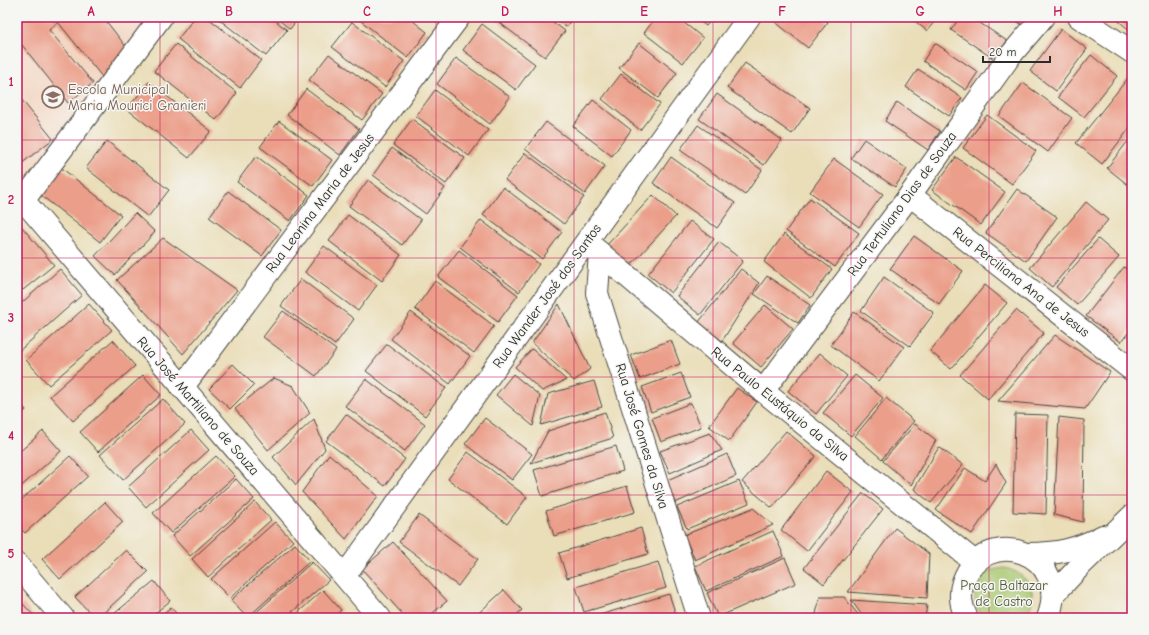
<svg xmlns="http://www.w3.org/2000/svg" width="1149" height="635" font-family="'Comic Neue',sans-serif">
	<rect width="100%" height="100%" fill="#f6f6f2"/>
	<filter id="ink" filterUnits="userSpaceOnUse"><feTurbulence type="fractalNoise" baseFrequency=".025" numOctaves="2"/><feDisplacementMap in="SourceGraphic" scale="8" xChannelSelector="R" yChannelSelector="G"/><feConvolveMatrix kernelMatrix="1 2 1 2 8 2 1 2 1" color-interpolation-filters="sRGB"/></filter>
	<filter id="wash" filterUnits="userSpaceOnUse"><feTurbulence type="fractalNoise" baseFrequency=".012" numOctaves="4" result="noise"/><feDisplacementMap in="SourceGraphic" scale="16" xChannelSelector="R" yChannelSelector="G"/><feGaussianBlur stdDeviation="0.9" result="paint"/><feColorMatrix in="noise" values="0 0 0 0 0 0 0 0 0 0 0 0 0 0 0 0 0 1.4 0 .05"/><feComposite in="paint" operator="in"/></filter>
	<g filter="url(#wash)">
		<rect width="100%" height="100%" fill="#eadeb9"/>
		<polygon fill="#f3d4bf" points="17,17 150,17 22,183 17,177"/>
		<path fill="#a9c76f" stroke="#6a794d" d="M1004 568C1029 572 1044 599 1022 618H985C971 607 972 584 986 573 992 569 998 569 1004 568Z"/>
		<g id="blocks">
			<g fill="#eb9e89">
				<polygon points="17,17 103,17 127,48 103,78 58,22 49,30 93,83 68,103 22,45 17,49"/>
				<polygon points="195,17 207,17 261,60 240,88 178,39"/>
				<polygon points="216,17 271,17 287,30 266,56"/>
				<polygon points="275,17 299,17 290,29"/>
				<polygon points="356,17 408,17 427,32 408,58"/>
				<polygon points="492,17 546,17 565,31 545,57"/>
				<polygon points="553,17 573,17 566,27"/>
				<polygon points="656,17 677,17 703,38 683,63 644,33"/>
				<polygon points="695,17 713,17 706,26"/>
				<polygon points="769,17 821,17 828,22 808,48"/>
				<polygon points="910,17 938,17 927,31"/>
				<polygon points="960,17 971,17 1007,41 994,59 951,30"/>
				<polygon points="1010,17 1031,17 1024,26"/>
				<polygon points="1116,17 1132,17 1132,32 1115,18"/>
				<polygon points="352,22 404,61 385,87 332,47"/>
				<polygon points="482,24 535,64 516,90 463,50"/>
				<polygon points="1061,29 1087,49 1056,91 1030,71"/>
				<polygon points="639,43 677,73 658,98 619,68"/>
				<polygon points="935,43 978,72 966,90 923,61"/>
				<polygon points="176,44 237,93 216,120 154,71"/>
				<polygon points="329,54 382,94 362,120 309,80"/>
				<polygon points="1091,55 1117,76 1084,117 1058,97"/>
				<polygon points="456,58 510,97 490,124 437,84"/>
				<polygon points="745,63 810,108 792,134 727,88"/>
				<polygon points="918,69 962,98 949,116 906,87"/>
				<polygon points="621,74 660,104 640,130 602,99"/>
				<polygon points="1128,78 1132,82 1132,125 1102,164 1076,143"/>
				<polygon points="149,82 211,131 189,158 127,109"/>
				<polygon points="1023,83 1072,118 1048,152 999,116"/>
				<polygon points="306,89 359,129 340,155 287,115"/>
				<polygon points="435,90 488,130 469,156 416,116"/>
				<polygon points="17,94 53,139 21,164 17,160"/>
				<polygon points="717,94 782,140 764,165 699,119"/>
				<polygon points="593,100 631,130 612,156 573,126"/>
				<polygon points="897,102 940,131 928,150 885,121"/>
				<polygon points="987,115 1036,151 1012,184 963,148"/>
				<polygon points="412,119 465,158 446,184 393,145"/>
				<polygon points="279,121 332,160 313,186 260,147"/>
				<polygon points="546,122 605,166 585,194 525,149"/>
				<polygon points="698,125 762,170 745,195 680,150"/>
				<polygon points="1132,136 1132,188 1107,168"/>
				<polygon points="864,139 907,169 895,187 851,158"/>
				<polygon points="107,141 169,190 148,217 86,168"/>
				<polygon points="392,148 445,188 426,214 373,175"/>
				<polygon points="525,153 584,197 564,224 505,180"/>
				<polygon points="256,156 309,195 290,221 237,182"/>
				<polygon points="671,157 735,203 717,228 653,183"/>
				<polygon points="956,157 1005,192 981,225 932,190"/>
				<polygon points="834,159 883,194 859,227 810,192"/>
				<polygon points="59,166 121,215 100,242 38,193"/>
				<polygon points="368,180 421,220 402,245 349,206"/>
				<polygon points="503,187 562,232 542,259 483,215"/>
				<polygon points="1017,189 1057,217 1026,261 986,233"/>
				<polygon points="228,191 281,230 262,256 209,217"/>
				<polygon points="653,195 676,216 629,267 606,246"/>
				<polygon points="810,198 859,233 835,267 786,231"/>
				<polygon points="1086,202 1108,220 1052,287 1030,268"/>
				<polygon points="135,213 155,232 115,275 95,256"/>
				<polygon points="348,215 401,255 382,281 329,241"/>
				<polygon points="481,220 539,264 519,292 460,247"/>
				<polygon points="690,221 714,239 671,293 648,274"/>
				<polygon points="22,227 54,265 23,290 17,283 17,232"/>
				<polygon points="784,234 832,269 811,298 764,262"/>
				<polygon points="914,236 963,271 939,304 890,269"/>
				<polygon points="163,238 237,290 183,354 117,280"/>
				<polygon points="1098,239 1119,257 1077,305 1056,287"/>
				<polygon points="719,242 743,261 700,315 677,296"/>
				<polygon points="324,246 377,285 358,311 305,272"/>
				<polygon points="459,250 518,295 498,322 438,277"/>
				<polygon points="1124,267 1132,274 1132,328 1121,342 1086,316"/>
				<polygon points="60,269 82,295 19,351 17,348 17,307"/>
				<polygon points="741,269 759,283 722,341 698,323"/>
				<polygon points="767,276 810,305 798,323 754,294"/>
				<polygon points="884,277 934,313 910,346 861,311"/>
				<polygon points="301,279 354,319 335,345 281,306"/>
				<polygon points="435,281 494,326 474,353 415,309"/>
				<polygon points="985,285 1007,303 951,369 930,351"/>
				<polygon points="89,304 112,330 49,385 26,360"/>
				<polygon points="559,304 590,369 574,381 532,343"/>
				<polygon points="765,305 793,329 761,367 733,343"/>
				<polygon points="1016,310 1044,333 988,399 960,375"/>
				<polygon points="283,311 336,350 316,376 263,337"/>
				<polygon points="411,312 470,356 450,384 391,339"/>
				<polygon points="854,312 904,347 879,381 831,345"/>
				<polygon points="1055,335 1110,372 1085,409 998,401"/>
				<polygon points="113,340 135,366 73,421 50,396"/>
				<polygon points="671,340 680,364 640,379 631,355"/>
				<polygon points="387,344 446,388 425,416 366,371"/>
				<polygon points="532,349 566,380 542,391 515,367"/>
				<polygon points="820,353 847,376 816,414 788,391"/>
				<polygon points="233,364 254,385 230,409 209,389"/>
				<polygon points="681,373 690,397 651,412 642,387"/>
				<polygon points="513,374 540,396 533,426 496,395"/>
				<polygon points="143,375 161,395 98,452 80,432"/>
				<polygon points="855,375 883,398 851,436 823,413"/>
				<polygon points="274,378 293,386 310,413 268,450 235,409"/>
				<polygon points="366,379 425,424 405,451 345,406"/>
				<polygon points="594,381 602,407 541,425 548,394"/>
				<polygon points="737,388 757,402 729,441 709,426"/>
				<polygon points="886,398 914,421 882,459 855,436"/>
				<polygon points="163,399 185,424 123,480 100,455"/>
				<polygon points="17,400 26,410 17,418"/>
				<polygon points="691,403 701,427 661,442 652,418"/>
				<polygon points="605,412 613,438 531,463 548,431"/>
				<polygon points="346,414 405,459 385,486 326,441"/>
				<polygon points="1015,414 1048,415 1046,514 1013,512"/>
				<polygon points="1059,417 1084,420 1083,522 1054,515"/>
				<polygon points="485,418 532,454 512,480 465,444"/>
				<polygon points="314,419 325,449 296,485 273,457"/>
				<polygon points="915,424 936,440 911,485 883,461"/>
				<polygon points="191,430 209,450 146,507 128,487"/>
				<polygon points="43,431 61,451 17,490 17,454"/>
				<polygon points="786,431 816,456 772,508 742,482"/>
				<polygon points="710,433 722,450 670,473 660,451"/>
				<polygon points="616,446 623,471 542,496 534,470"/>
				<polygon points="939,447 963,465 931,503 914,489"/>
				<polygon points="468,452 527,497 507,524 448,479"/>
				<polygon points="329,454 378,496 346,539 302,492"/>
				<polygon points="727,454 736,476 675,503 665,481"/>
				<polygon points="70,456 88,476 25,533 17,525 17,504"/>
				<polygon points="216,456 235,476 171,533 153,513"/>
				<polygon points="996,464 1006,483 972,534 936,510 965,468 985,481"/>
				<polygon points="826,471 853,492 807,551 781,530"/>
				<polygon points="236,479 254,499 190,556 172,536"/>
				<polygon points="739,481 749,503 687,529 677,507"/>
				<polygon points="627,486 635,512 554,536 546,511"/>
				<polygon points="863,493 883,509 824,584 804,568"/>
				<polygon points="105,502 123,522 60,579 42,559"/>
				<polygon points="255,502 271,520 208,577 192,559"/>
				<polygon points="753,508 773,525 695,560 684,535"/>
				<polygon points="419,515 478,559 458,586 399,542"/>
				<polygon points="275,522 293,541 230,598 211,579"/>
				<polygon points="641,528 648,554 567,578 559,553"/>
				<polygon points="895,528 929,554 927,598 848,592"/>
				<polygon points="773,531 784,556 706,591 695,566"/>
				<polygon points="393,542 447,601 427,618 406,618 362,569"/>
				<polygon points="295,544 310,561 247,618 231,600"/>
				<polygon points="126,550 148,572 98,618 95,618 75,597"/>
				<polygon points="785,558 796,583 718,617 707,593"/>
				<polygon points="312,562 329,580 285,618 250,618"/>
				<polygon points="658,562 666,588 584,612 576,587"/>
				<polygon points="154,581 170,601 149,618 109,618"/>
				<polygon points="323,590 341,610 333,618 292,618"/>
				<polygon points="504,590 522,610 513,618 473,618"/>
				<polygon points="669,594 677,618 590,618"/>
				<polygon points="820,597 844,597 861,618 815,618"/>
				<polygon points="851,600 927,605 925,618 864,618"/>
				<polygon points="23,604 36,618 17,618 17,609"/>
				<polygon points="171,607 180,618 158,618"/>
			</g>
		</g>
	</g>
	<g filter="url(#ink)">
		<use href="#blocks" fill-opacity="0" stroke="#484640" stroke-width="1"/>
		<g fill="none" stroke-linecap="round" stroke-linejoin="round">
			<g stroke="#484640" stroke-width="24">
				<g id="minor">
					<polyline points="1079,17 1132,52"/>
					<polyline points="910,195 1132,370"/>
					<polyline points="17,206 23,201 161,17"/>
					<polyline points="587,242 763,391 976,563"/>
					<polyline points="600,253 597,293 699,618"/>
					<polyline points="182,388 459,17"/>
					<polyline points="763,391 910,195 1010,56 1043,17"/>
					<polyline points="345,575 749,17"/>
				</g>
			</g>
			<g stroke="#484640" stroke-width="24">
				<g id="tertiary">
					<polyline points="17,193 380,618"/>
					<polyline points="17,564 63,618"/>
				</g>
			</g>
			<g stroke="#484640" stroke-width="24">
				<g id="secondary">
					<path d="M1028 554C1058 554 1076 550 1103 536"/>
					<polyline points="1053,595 1083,563 1132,516"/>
					<path d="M967 618C961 608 959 594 963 582 984 523 1073 551 1048 618"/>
				</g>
			</g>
			<use href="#minor" stroke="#fff" stroke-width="22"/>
			<use href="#tertiary" stroke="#fff" stroke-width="22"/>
			<use href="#secondary" stroke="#fff" stroke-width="22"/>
		</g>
	</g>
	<path fill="none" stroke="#c2185b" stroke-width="1" stroke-opacity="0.55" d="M160 17V618M298 17V618M436 17V618M574 17V618M713 17V618M851 17V618M989 17V618M17 140H1132M17 258H1132M17 377H1132M17 495H1132"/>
	<defs>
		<g id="school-ring" transform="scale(1.15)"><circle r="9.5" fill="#f6f6f2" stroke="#8d6e63" stroke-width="1.5"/><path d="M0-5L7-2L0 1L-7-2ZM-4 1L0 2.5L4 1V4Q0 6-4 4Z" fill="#8d6e63"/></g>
	</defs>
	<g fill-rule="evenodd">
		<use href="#school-ring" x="53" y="97"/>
	</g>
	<g text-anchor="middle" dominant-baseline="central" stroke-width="3" stroke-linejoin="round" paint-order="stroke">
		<g font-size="14" fill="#785e54" stroke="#f6f6f2" text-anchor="start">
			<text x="68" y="89">Escola Municipal<tspan x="68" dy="16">Maria Mourici Granieri</tspan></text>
		</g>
		<g font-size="14" fill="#2b2b2b" stroke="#f6f6f2">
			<text transform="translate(320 203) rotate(-53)">Rua Leonina Maria de Jesus</text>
			<text transform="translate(902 204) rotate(-54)">Rua Tertuliano Dias de Souza</text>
			<text transform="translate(1021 282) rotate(38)">Rua Perciliana Ana de Jesus</text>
			<text transform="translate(547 296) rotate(-54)">Rua Wander José dos Santos</text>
			<text transform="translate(780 404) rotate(39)">Rua Paulo Eustáquio da Silva</text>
			<text transform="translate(198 406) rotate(49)">Rua José Martiliano de Souza</text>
			<text transform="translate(642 436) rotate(73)">Rua José Gomes da Silva</text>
		</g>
		<g font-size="14" fill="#515a3f" stroke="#f6f6f2">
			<text x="1004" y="585">Praça Baltazar<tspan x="1004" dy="16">de Castro</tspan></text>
		</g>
	</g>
	<rect width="1149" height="635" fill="none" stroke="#f6f6f2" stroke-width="44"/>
	<path d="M983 56v6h67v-6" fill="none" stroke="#2b2b2b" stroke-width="2"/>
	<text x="989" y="56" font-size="12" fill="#2b2b2b" stroke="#f6f6f2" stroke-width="3" paint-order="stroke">20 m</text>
	<rect x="22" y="22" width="1105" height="591" fill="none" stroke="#c2185b" stroke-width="1.5"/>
	<g font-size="13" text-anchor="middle" font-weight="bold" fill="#c2185b">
		<text x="91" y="16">A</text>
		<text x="229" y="16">B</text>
		<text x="367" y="16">C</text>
		<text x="505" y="16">D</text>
		<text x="644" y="16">E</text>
		<text x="782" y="16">F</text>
		<text x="920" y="16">G</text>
		<text x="1058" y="16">H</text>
		<text x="11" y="86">1</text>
		<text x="11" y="204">2</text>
		<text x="11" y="322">3</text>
		<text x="11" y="440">4</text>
		<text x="11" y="558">5</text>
	</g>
</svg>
